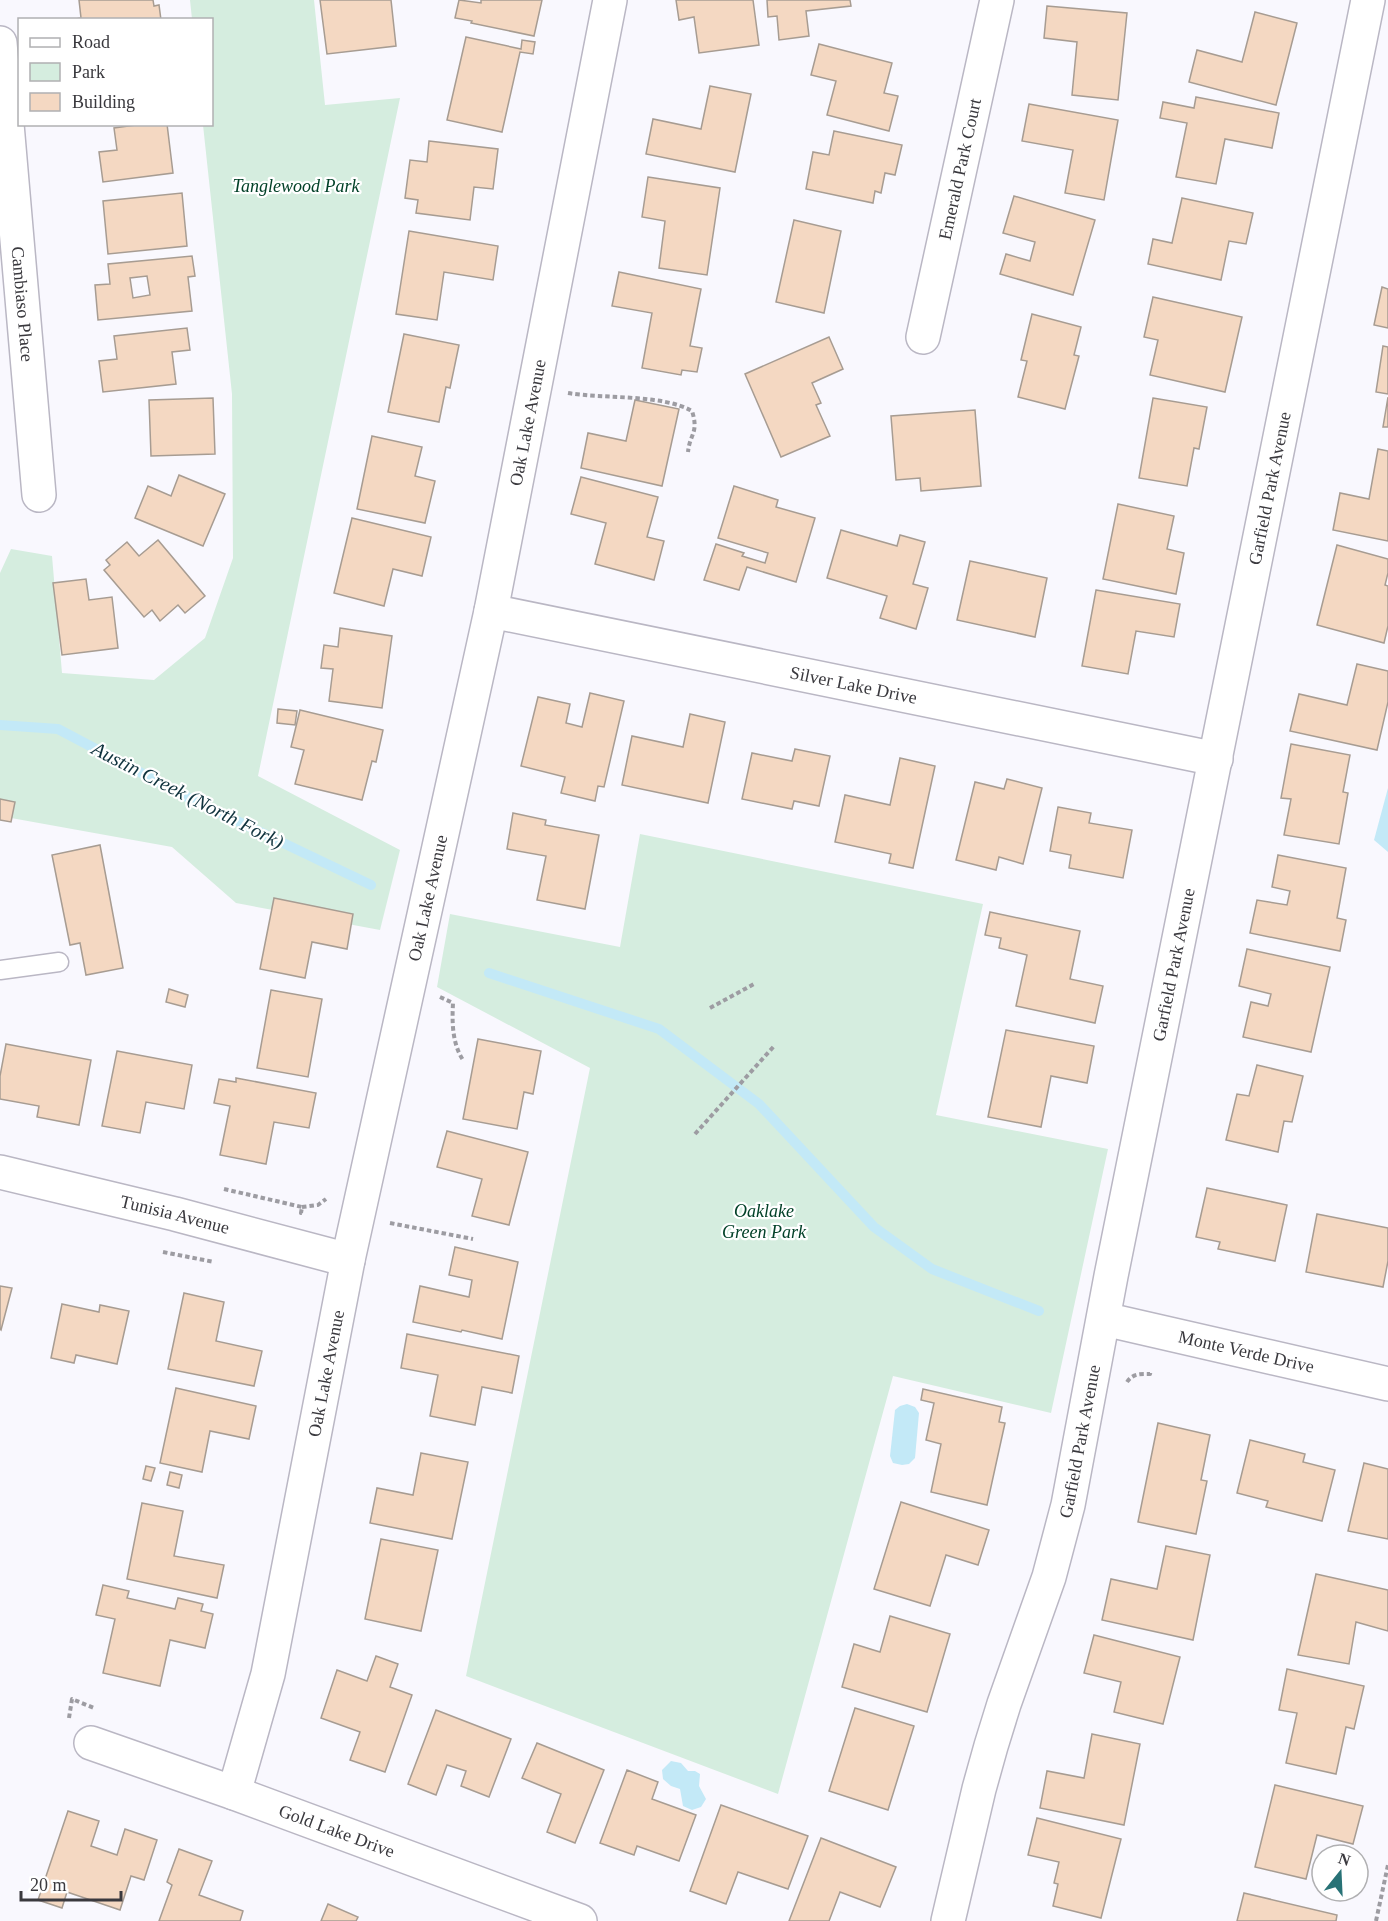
<svg xmlns="http://www.w3.org/2000/svg" width="1388" height="1921" font-family="'Times New Roman',serif">
	<rect width="100%" height="100%" fill="#f9f8fe"/>
	<g fill="#d5eddf">
		<polygon points="190,0 314,0 325,105 400,98 258,776 400,850 380,930 236,903 172,847 0,816 0,573 11,549 52,556 62,673 154,680 205,638 233,558 232,394 203,125 212,124 212,20 192,19"/>
		<polygon points="640,834 983,904 936,1115 1108,1149 1051,1413 893,1376 778,1794 466,1676 590,1068 437,987 450,914 620,947"/>
	</g>
	<g fill="#c3e9f7">
		<polygon points="1388,788 1388,852 1374,840"/>
		<polygon points="907,1404 915,1407 919,1413 915,1458 909,1464 902,1465 893,1463 890,1456 895,1410 900,1406"/>
		<polygon points="671,1761 681,1763 688,1771 695,1771 700,1774 699,1786 706,1799 701,1807 692,1810 683,1806 680,1789 671,1786 663,1779 662,1770"/>
	</g>
	<g fill="none" stroke-linecap="round" stroke-linejoin="round">
		<g stroke="#c3e9f7" stroke-width="10">
			<polyline points="0,725 58,729 183,795 371,885"/>
			<polyline points="489,973 659,1029 759,1104 874,1227 932,1269 1039,1311"/>
		</g>
	</g>
	<g fill="#f4d8c2" stroke="#a79c92" stroke-width="1.5" fill-rule="evenodd">
		<polygon points="79,0 153,0 154,6 159,5 161,20 70,20 81,18"/>
		<polygon points="320,0 391,0 396,46 327,54"/>
		<polygon points="459,0 481,3 481,0 542,0 534,36 471,23 472,21 455,18"/>
		<polygon points="676,0 753,0 759,45 699,53 694,17 679,20"/>
		<polygon points="767,0 850,0 851,6 806,11 809,36 779,40 777,16 768,17"/>
		<polygon points="1047,6 1127,13 1118,100 1072,95 1077,42 1044,38"/>
		<polygon points="1255,12 1297,23 1276,105 1189,82 1197,50 1242,62"/>
		<polygon points="466,37 521,49 522,40 535,42 533,54 520,52 502,132 447,120"/>
		<polygon points="819,44 892,63 884,93 898,96 889,131 827,115 836,81 811,75"/>
		<polygon points="710,86 751,94 735,172 646,154 653,119 701,129"/>
		<polygon points="1196,97 1279,113 1272,148 1225,139 1216,184 1176,177 1187,123 1160,118 1163,102 1194,108"/>
		<polygon points="1029,104 1118,120 1104,200 1065,193 1073,150 1022,141"/>
		<polygon points="143,124 167,124 173,173 103,182 99,152 117,150 114,128"/>
		<polygon points="834,131 902,145 895,175 885,173 881,193 875,191 873,203 806,189 813,152 829,155"/>
		<polygon points="429,141 498,149 493,189 474,187 470,220 416,213 418,200 405,198 410,160 427,162"/>
		<polygon points="648,177 720,188 707,275 659,268 665,221 642,217"/>
		<polygon points="182,193 187,246 108,254 103,201"/>
		<polygon points="1014,196 1095,220 1073,295 1000,274 1006,254 1030,261 1035,242 1003,233"/>
		<polygon points="1182,198 1253,213 1246,244 1229,241 1221,280 1148,264 1153,239 1172,243"/>
		<polygon points="794,220 841,231 824,313 776,302"/>
		<polygon points="409,231 498,246 493,280 444,272 437,320 396,314"/>
		<path d="M192 256 195 276 188 277 192 311 98 320 95 285 110 284 108 264ZM147 276 150 295 133 298 130 278Z"/>
		<polygon points="619,272 701,289 690,346 702,348 697,372 682,370 681,375 642,368 652,313 612,306"/>
		<polygon points="1382,287 1388,289 1388,328 1374,325"/>
		<polygon points="1153,297 1242,317 1225,392 1150,375 1158,340 1144,337"/>
		<polygon points="1032,314 1081,327 1074,355 1079,356 1065,409 1018,397 1027,361 1021,360"/>
		<polygon points="187,328 190,350 172,352 176,384 103,392 99,361 117,359 114,336"/>
		<polygon points="404,334 459,345 450,388 446,387 439,422 388,412"/>
		<polygon points="829,337 843,369 812,383 821,403 816,405 830,436 781,457 745,374"/>
		<polygon points="1383,346 1388,347 1388,394 1376,392"/>
		<polygon points="1388,397 1388,427 1383,427"/>
		<polygon points="213,398 215,454 151,456 149,400"/>
		<polygon points="1153,398 1207,407 1199,449 1194,448 1187,486 1139,478"/>
		<polygon points="635,400 679,409 662,486 581,468 588,433 626,441"/>
		<polygon points="975,410 981,486 921,491 920,478 896,480 891,416"/>
		<polygon points="372,436 422,447 415,476 435,481 425,523 357,509"/>
		<polygon points="1378,449 1388,451 1388,541 1333,530 1340,493 1369,499"/>
		<polygon points="179,475 225,494 203,546 135,518 148,486 171,496"/>
		<polygon points="581,477 658,497 647,537 664,541 654,580 595,564 606,523 571,514"/>
		<polygon points="734,486 778,500 776,507 815,518 796,582 747,567 739,590 704,580 716,544 744,553 742,556 765,563 768,553 718,538"/>
		<polygon points="1118,504 1174,516 1167,549 1184,553 1176,594 1103,579"/>
		<polygon points="352,518 431,537 422,576 393,569 384,606 334,593"/>
		<polygon points="841,530 897,546 900,535 925,542 913,584 928,588 916,629 880,618 887,596 827,578"/>
		<polygon points="158,540 205,596 185,613 178,605 160,621 152,610 144,617 104,570 110,565 106,560 127,542 139,556"/>
		<polygon points="1337,545 1388,559 1388,573 1385,585 1388,586 1388,626 1384,643 1317,625"/>
		<polygon points="970,561 1047,578 1035,637 957,620"/>
		<polygon points="86,579 89,600 112,597 118,648 62,655 53,583"/>
		<polygon points="1096,590 1180,604 1174,637 1136,631 1128,674 1082,666"/>
		<polygon points="340,628 392,636 382,708 329,701 333,669 321,668 324,645 338,647"/>
		<polygon points="1357,664 1388,671 1388,702 1377,750 1290,731 1299,694 1347,705"/>
		<polygon points="590,693 624,701 604,787 598,786 595,801 561,793 565,777 521,766 538,697 570,704 566,723 582,727"/>
		<polygon points="278,709 297,711 295,725 277,723"/>
		<polygon points="300,710 383,730 376,762 372,761 362,800 295,784 304,750 291,747"/>
		<polygon points="690,714 725,722 708,803 622,785 632,736 683,747"/>
		<polygon points="1291,744 1350,755 1343,792 1348,793 1339,844 1284,835 1291,799 1281,798"/>
		<polygon points="795,749 830,756 819,806 794,801 792,809 742,799 752,753 792,761"/>
		<polygon points="900,758 935,766 913,868 889,863 891,854 835,842 845,795 890,805"/>
		<polygon points="1007,779 1042,788 1023,864 999,857 996,870 956,860 975,782 1004,789"/>
		<polygon points="0,799 15,802 11,822 0,820"/>
		<polygon points="1058,807 1091,813 1089,823 1132,830 1123,878 1069,868 1071,855 1050,851"/>
		<polygon points="513,813 546,820 545,825 599,835 585,909 537,900 546,856 507,849"/>
		<polygon points="100,845 123,968 86,975 80,943 70,945 52,855"/>
		<polygon points="1278,855 1346,868 1337,918 1346,920 1340,951 1250,933 1257,900 1287,905 1290,891 1272,887"/>
		<polygon points="274,898 353,914 347,949 312,942 305,978 260,969"/>
		<polygon points="990,912 1080,931 1070,979 1103,986 1095,1023 1016,1006 1027,955 999,948 1001,938 985,935"/>
		<polygon points="1247,949 1330,967 1311,1052 1243,1037 1251,1002 1268,1006 1271,994 1239,986"/>
		<polygon points="169,989 188,995 185,1007 166,1002"/>
		<polygon points="271,990 322,999 308,1077 257,1068"/>
		<polygon points="1006,1030 1094,1046 1087,1083 1051,1076 1041,1127 988,1117"/>
		<polygon points="478,1039 541,1051 533,1094 524,1092 517,1129 463,1119"/>
		<polygon points="6,1044 91,1060 79,1125 37,1117 39,1106 0,1099 0,1076"/>
		<polygon points="117,1051 192,1065 184,1109 146,1102 140,1133 102,1126"/>
		<polygon points="1257,1065 1303,1076 1292,1122 1284,1121 1278,1152 1226,1140 1237,1094 1249,1096"/>
		<polygon points="236,1078 316,1093 309,1128 274,1122 266,1164 220,1155 230,1106 214,1103 219,1079 236,1082"/>
		<polygon points="447,1131 528,1152 509,1225 472,1216 482,1179 437,1167"/>
		<polygon points="1207,1188 1287,1205 1275,1261 1218,1249 1220,1242 1196,1237"/>
		<polygon points="1317,1214 1388,1228 1388,1261 1383,1287 1306,1272"/>
		<polygon points="455,1247 518,1262 502,1339 462,1330 461,1332 413,1322 420,1286 469,1297 472,1280 449,1275"/>
		<polygon points="0,1286 12,1288 1,1330 0,1329"/>
		<polygon points="184,1293 224,1302 216,1341 262,1351 254,1386 168,1369"/>
		<polygon points="62,1304 99,1312 100,1305 129,1311 117,1364 76,1355 74,1363 51,1358"/>
		<polygon points="407,1334 519,1356 512,1393 482,1387 475,1425 430,1416 438,1375 401,1368"/>
		<polygon points="176,1388 256,1406 249,1439 210,1431 202,1472 160,1463"/>
		<polygon points="923,1389 1002,1407 999,1422 1005,1423 987,1505 931,1492 941,1444 926,1440 934,1403 921,1400"/>
		<polygon points="1158,1423 1210,1435 1201,1480 1207,1481 1196,1534 1138,1522"/>
		<polygon points="1250,1440 1305,1454 1303,1462 1335,1470 1322,1521 1266,1507 1268,1501 1237,1493"/>
		<polygon points="421,1453 468,1462 452,1539 370,1523 377,1488 413,1495"/>
		<polygon points="1364,1463 1388,1469 1388,1539 1348,1531"/>
		<polygon points="146,1466 155,1468 151,1481 143,1479"/>
		<polygon points="170,1472 182,1475 179,1488 167,1485"/>
		<polygon points="901,1502 989,1530 978,1565 946,1555 930,1606 874,1589"/>
		<polygon points="142,1503 183,1511 174,1556 224,1565 217,1598 127,1579"/>
		<polygon points="381,1539 438,1550 421,1631 365,1619"/>
		<polygon points="1166,1546 1210,1555 1193,1640 1102,1620 1111,1579 1157,1589"/>
		<polygon points="1316,1574 1388,1590 1388,1631 1356,1622 1349,1664 1298,1655"/>
		<polygon points="103,1585 129,1591 127,1598 175,1609 178,1598 203,1604 201,1611 213,1614 205,1648 170,1640 160,1686 103,1673 115,1619 96,1615"/>
		<polygon points="890,1616 950,1634 927,1712 842,1687 854,1644 880,1652"/>
		<polygon points="1094,1635 1180,1657 1163,1724 1114,1712 1121,1682 1084,1673"/>
		<polygon points="376,1656 398,1664 390,1687 412,1695 385,1772 350,1760 360,1732 321,1718 337,1670 367,1681"/>
		<polygon points="1287,1669 1364,1686 1354,1729 1346,1727 1336,1774 1286,1763 1297,1713 1279,1710"/>
		<polygon points="855,1708 914,1726 888,1810 829,1791"/>
		<polygon points="436,1710 511,1739 489,1797 461,1786 466,1771 447,1765 436,1795 408,1784"/>
		<polygon points="1092,1734 1140,1744 1124,1825 1040,1808 1047,1771 1084,1778"/>
		<polygon points="537,1743 604,1770 575,1843 547,1832 561,1794 522,1778"/>
		<polygon points="627,1770 658,1782 652,1799 696,1815 679,1861 637,1846 634,1855 600,1843"/>
		<polygon points="1275,1785 1363,1806 1353,1844 1317,1835 1306,1879 1255,1867"/>
		<polygon points="721,1805 808,1836 788,1889 738,1872 726,1904 690,1891"/>
		<polygon points="68,1811 99,1821 91,1846 117,1855 125,1829 157,1840 144,1880 131,1876 120,1910 67,1892 62,1908 38,1900"/>
		<polygon points="1037,1818 1121,1839 1101,1918 1053,1906 1058,1884 1054,1883 1059,1862 1028,1855"/>
		<polygon points="821,1838 896,1867 880,1907 840,1892 829,1921 789,1921"/>
		<polygon points="179,1849 212,1861 199,1895 243,1911 240,1921 159,1921 172,1885 167,1882"/>
		<polygon points="1244,1893 1337,1915 1336,1921 1237,1921"/>
		<polygon points="328,1904 358,1917 356,1921 321,1921"/>
	</g>
	<g fill="none" stroke-linecap="round" stroke-linejoin="round">
		<g stroke="#bab7c4" stroke-width="21">
			<polyline id="service" points="0,970 59,962"/>
		</g>
		<g stroke="#bab7c4" stroke-width="36">
			<g id="minor">
				<path id="s1" d="M0 43 39 495"/>
				<path id="s2" d="M923 337 997 0"/>
				<path id="s3" d="M491 611 1216 759"/>
				<path id="s4" d="M0 1172 175 1214 348 1260"/>
				<path id="s5" d="M1104 1319 1388 1384"/>
				<path id="s6" d="M91 1743 234 1793 580 1921"/>
				<path id="s7" d="M234 1793 268 1674 348 1260 491 611 610 0"/>
				<path id="s8" d="M948 1921 979 1789 991 1746 1004 1704 1049 1577 1068 1505 1111 1276 1368 0"/>
			</g>
		</g>
		<g stroke="#9d9ca2" stroke-width="4" stroke-dasharray="4.5 3" stroke-linecap="butt">
			<path d="M568 393C604 399 662 394 692 411 699 433 690 433 688 452"/>
			<path d="M440 997 453 1003C452 1022 452 1043 463 1060"/>
			<polyline points="710,1008 754,984"/>
			<polyline points="695,1134 775,1045"/>
			<polyline points="224,1189 302,1207 301,1213 302,1213"/>
			<polyline points="302,1207 318,1205 326,1199"/>
			<polyline points="390,1223 473,1239"/>
			<polyline points="163,1252 214,1262"/>
			<path d="M1127 1382C1133 1373 1141 1374 1150 1374L1151 1370"/>
			<polyline points="69,1718 72,1699 94,1708"/>
			<polyline points="1376,1921 1388,1865"/>
		</g>
		<use href="#service" stroke="#fff" stroke-width="18"/>
		<use href="#minor" stroke="#fff" stroke-width="33"/>
	</g>
	<g text-anchor="middle" dominant-baseline="central" stroke-width="4.5" stroke-linejoin="round" paint-order="stroke">
		<g font-size="18" fill="#3a393e" stroke="#fff">
			<text stroke="none"><textPath href="#s2" startOffset="172">Emerald Park Court</textPath></text>
			<text stroke="none"><textPath href="#s1" startOffset="262">Cambiaso Place</textPath></text>
			<text stroke="none"><textPath href="#s7" startOffset="1402">Oak Lake Avenue</textPath></text>
			<text stroke="none"><textPath href="#s8" startOffset="1470">Garfield Park Avenue</textPath></text>
			<text stroke="none"><textPath href="#s3" startOffset="370">Silver Lake Drive</textPath></text>
			<text stroke="none"><textPath href="#s7" startOffset="916">Oak Lake Avenue</textPath></text>
			<text stroke="none"><textPath href="#s8" startOffset="984">Garfield Park Avenue</textPath></text>
			<text stroke="none"><textPath href="#s4" startOffset="180">Tunisia Avenue</textPath></text>
			<text stroke="none"><textPath href="#s5" startOffset="146">Monte Verde Drive</textPath></text>
			<text stroke="none"><textPath href="#s7" startOffset="430">Oak Lake Avenue</textPath></text>
			<text stroke="none"><textPath href="#s8" startOffset="498">Garfield Park Avenue</textPath></text>
			<text stroke="none"><textPath href="#s6" startOffset="261">Gold Lake Drive</textPath></text>
		</g>
		<g font-size="18" font-style="italic" fill="#024128" stroke="#fff">
			<text x="296" y="186">Tanglewood Park</text>
			<text x="764" y="1211">Oaklake<tspan x="764" dy="21">Green Park</tspan></text>
		</g>
		<g font-size="20" font-style="italic" fill="#10333e" stroke="#fff">
			<text transform="translate(188 795) rotate(27)">Austin Creek (North Fork)</text>
		</g>
	</g>
	<rect x="18" y="18" width="195" height="108" fill="#ffffff" stroke="#b0b0b2" stroke-width="1.5"/>
	<rect x="30" y="38" width="30" height="9" fill="#ffffff" stroke="#b0b0b2" stroke-width="1.5"/>
	<text x="72" y="48" font-size="18" fill="#3a393e">Road</text>
	<rect x="30" y="63" width="30" height="18" fill="#d5eddf" stroke="#b0b0b2" stroke-width="1.5"/>
	<text x="72" y="78" font-size="18" fill="#3a393e">Park</text>
	<rect x="30" y="93" width="30" height="18" fill="#f4d8c2" stroke="#b0b0b2" stroke-width="1.5"/>
	<text x="72" y="108" font-size="18" fill="#3a393e">Building</text>
	<g transform="translate(1340 1873) rotate(18)"><circle r="28" fill="#ffffff" stroke="#b0b0b2" stroke-width="1.5"/>
	<path d="M0-4.5L10 22L0 15L-10 22Z" fill="#287276"/>
	<text y="-9" font-size="16" font-weight="bold" text-anchor="middle" fill="#3a393e">N</text>
	</g>
	<path d="M21 1891v9h100v-9" fill="none" stroke="#3a393e" stroke-width="3"/>
	<text x="30" y="1891" font-size="18" fill="#3a393e" stroke="#ffffff" stroke-width="4.5" paint-order="stroke">20 m</text>
</svg>
